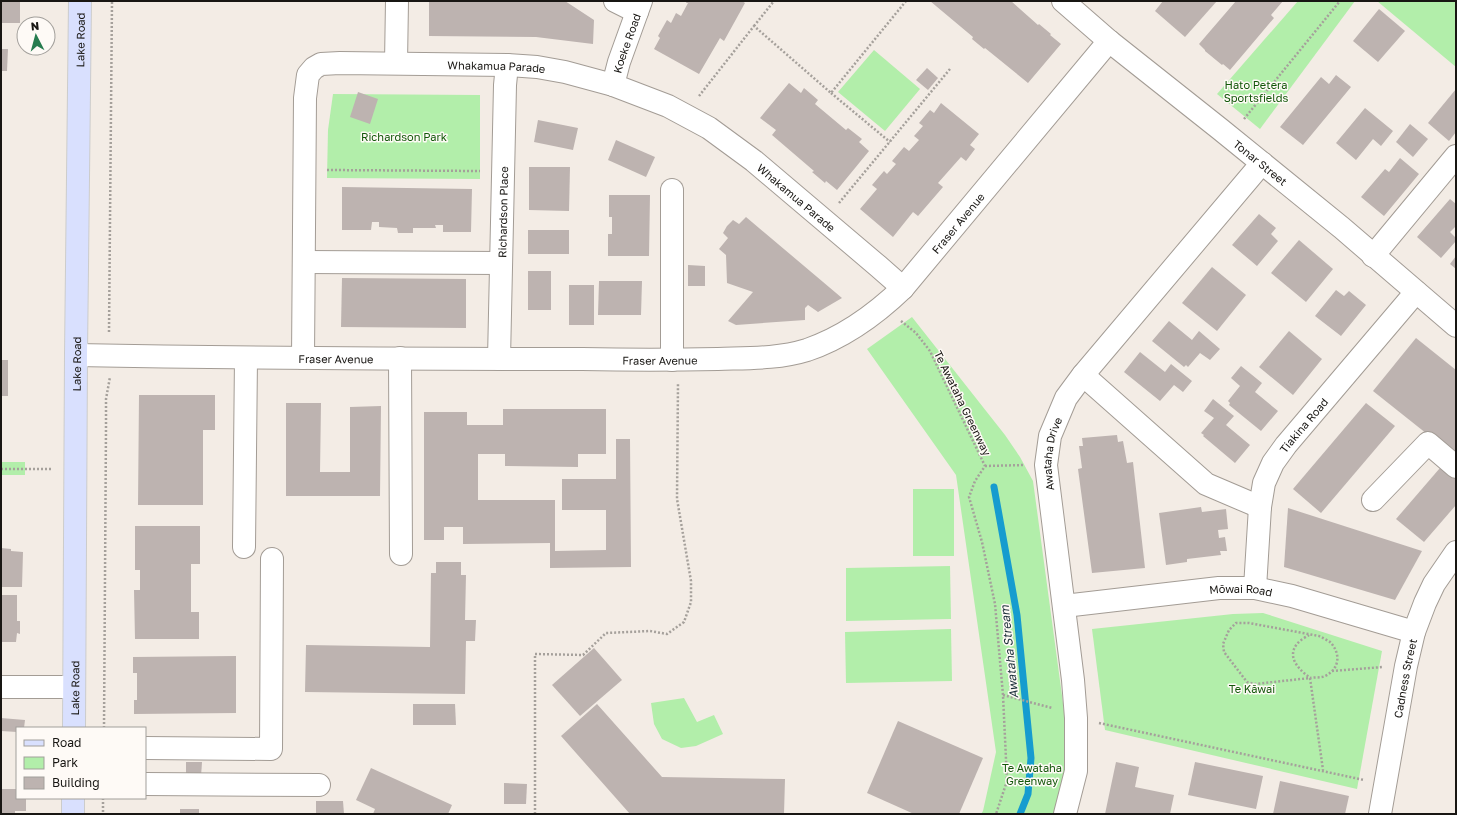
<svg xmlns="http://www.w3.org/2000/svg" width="1457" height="815" font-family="'Golos Text',sans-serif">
	<rect width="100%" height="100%" fill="#f3ece5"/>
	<g fill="#b2eeaa">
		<polygon points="1298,1 1355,1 1260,129 1217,94"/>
		<polygon points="1377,1 1456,1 1456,67"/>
		<polygon points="874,50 920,89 885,131 838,92"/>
		<polygon points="333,94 480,95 480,179 327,178 328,130"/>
		<polygon points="912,317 1005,435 1020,457 1033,481 1073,777 1071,814 981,814 983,811 996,752 956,475 867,349"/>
		<rect x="1" y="462" width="24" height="13"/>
		<rect x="913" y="489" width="41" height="67"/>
		<polygon points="950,566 951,619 846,621 846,568"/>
		<polygon points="1263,613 1382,651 1357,789 1105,730 1092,629 1233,614"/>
		<polygon points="951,629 952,681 846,683 845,632"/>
		<polygon points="684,698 697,722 714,715 723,734 696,746 681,748 662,739 654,724 651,703"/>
	</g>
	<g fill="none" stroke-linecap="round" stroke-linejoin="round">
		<polyline stroke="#169ccf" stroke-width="7" points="994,487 1017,615 1031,758 1028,794 1020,814"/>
	</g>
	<g fill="#bdb3b0">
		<rect x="1" y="1" width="19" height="22"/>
		<polygon points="429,1 565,1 594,20 593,44 536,37 429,36"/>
		<polygon points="687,1 742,1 745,3 724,41 720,38 699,74 654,49 660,38 658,36 667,20 671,23 676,13 681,16 688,3 686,3"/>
		<polygon points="930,1 1011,1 1038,25 1039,24 1051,34 1050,35 1061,44 1028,83 985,48 984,49 972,39 973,37"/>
		<polygon points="1163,1 1217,1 1185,37 1155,11"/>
		<polygon points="1236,1 1283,1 1271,15 1274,18 1230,70 1223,64 1222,65 1205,51 1205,50 1199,44"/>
		<polygon points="1379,9 1405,31 1378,62 1353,41"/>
		<polygon points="1,49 8,49 7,71 1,71"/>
		<polygon points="927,68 938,78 928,90 916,80"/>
		<polygon points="1336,75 1351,87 1303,145 1280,127 1321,77 1329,84"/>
		<polygon points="789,83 801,93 804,88 818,100 815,104 846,130 848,128 862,139 859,142 869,151 837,190 826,181 825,183 812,172 814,171 772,135 776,130 760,118"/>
		<polygon points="1456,89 1456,132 1449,141 1428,123"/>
		<polygon points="358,92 378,99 370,124 350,117"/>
		<polygon points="941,103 979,134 970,145 975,149 966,161 961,157 938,183 943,187 918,216 913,212 893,237 860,209 877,189 872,185 884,171 887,174 896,164 892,161 904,147 909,151 919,140 914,136 923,126 919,123 930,110 934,113"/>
		<polygon points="1365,108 1393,131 1381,146 1373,139 1356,160 1336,143"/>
		<polygon points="538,120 578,128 573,150 534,142"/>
		<polygon points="1410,124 1428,139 1413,157 1396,142"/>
		<polygon points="616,140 655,157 646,177 608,160"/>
		<polygon points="1400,158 1419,174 1384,216 1361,197 1385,169 1389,172"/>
		<polygon points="529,167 570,167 569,211 529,210"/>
		<polygon points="342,187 472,189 471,232 443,232 443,225 435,225 436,228 413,228 413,233 398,233 397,228 379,227 379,222 372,222 371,230 342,230"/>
		<polygon points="609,195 650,195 649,256 608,256 608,234 612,234 612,217 609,217"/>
		<polygon points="1450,199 1456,204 1456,226 1450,232 1456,238 1456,241 1441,258 1417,237"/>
		<polygon points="1259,214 1276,228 1271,234 1278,241 1257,266 1232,245"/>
		<polygon points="746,217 842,298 818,312 808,305 805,308 805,320 736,325 728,321 753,292 727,283 726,255 719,249 728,238 723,233 727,226 733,220 739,224"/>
		<rect x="528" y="230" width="41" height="24"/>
		<polygon points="1299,240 1333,269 1306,302 1271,273"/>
		<polygon points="1456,256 1456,269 1450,264"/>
		<polygon points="688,265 705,266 705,286 688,286"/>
		<polygon points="1212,267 1246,295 1217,331 1182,303"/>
		<rect x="528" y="271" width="23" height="39"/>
		<polygon points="342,278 466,279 466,328 341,327"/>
		<polygon points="599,281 642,281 641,315 598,315"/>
		<rect x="569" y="285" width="25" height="40"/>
		<polygon points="1336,290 1344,296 1349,291 1366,305 1341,336 1315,316"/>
		<polygon points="1169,321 1192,340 1199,331 1220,349 1210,360 1200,353 1188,367 1186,365 1184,367 1152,341"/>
		<polygon points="1289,331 1322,359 1293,395 1259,367"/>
		<polygon points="1416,338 1456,370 1456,457 1373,391"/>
		<polygon points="1140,352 1165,372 1171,364 1192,381 1183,392 1174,385 1160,401 1124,372"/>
		<rect x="1" y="360" width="7" height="36"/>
		<polygon points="1241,366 1262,383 1255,392 1278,411 1261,431 1229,405 1230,403 1228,401 1240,386 1231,378"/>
		<polygon points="139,395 215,395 215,430 203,430 203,505 138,505"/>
		<polygon points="1213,399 1234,416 1226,425 1250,445 1235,463 1203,436 1204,435 1201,433 1214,418 1204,411"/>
		<polygon points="286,403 321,403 320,472 350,472 350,407 381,406 380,496 286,496"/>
		<polygon points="1366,403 1395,426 1321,513 1293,489"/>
		<polygon points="503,409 606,409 606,454 578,454 578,467 505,466 505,454 478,454 478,500 555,500 555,551 606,550 606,510 562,510 562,479 616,479 616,439 630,439 631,567 550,568 550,543 463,544 463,527 444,527 444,540 424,540 424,412 467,412 467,425 503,425"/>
		<polygon points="1117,435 1118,442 1123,441 1127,463 1133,462 1145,568 1092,573 1078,469 1082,468 1079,446 1083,446 1082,438"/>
		<polygon points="1446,461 1456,470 1456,505 1424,542 1396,519"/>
		<polygon points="1201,507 1202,512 1226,509 1228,529 1218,530 1219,538 1225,537 1227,551 1220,551 1221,555 1187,559 1187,562 1166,565 1159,513"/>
		<polygon points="1288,508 1422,551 1395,600 1284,567"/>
		<polygon points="135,526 200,526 200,564 191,564 191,612 199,612 199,639 135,639 134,590 140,590 140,570 135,570"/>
		<polygon points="1,548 11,549 11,551 23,552 22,587 1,587"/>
		<polygon points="436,562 461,562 461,575 466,575 465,620 476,620 475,641 466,641 465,694 305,692 306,645 430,647 431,573 436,573"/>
		<polygon points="1,595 17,595 17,621 20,621 20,634 17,633 16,642 1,642"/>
		<polygon points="594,648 622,680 580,716 552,685"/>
		<polygon points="236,656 236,713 134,714 134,700 137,700 137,673 133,673 133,657"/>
		<polygon points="413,704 455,704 456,725 413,725"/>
		<polygon points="597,704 662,777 785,779 784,814 630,814 561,736"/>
		<polygon points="1,718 25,720 24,728 17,728 17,732 1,731"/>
		<polygon points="898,721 983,758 959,814 914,814 867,793"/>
		<polygon points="186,762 202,762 201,777 186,777"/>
		<polygon points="1116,762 1139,767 1135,787 1174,795 1170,814 1105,814"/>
		<polygon points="1195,762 1263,776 1256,809 1188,795"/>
		<polygon points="371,768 452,805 448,814 373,814 375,809 356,800"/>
		<polygon points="1280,781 1349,796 1345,814 1273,814"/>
		<polygon points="504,783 527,784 526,804 504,804"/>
		<polygon points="1,789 17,789 17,798 26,798 26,811 15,811 15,814 1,814"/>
		<polygon points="316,801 343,801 344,814 316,814"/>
		<rect x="180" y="809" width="19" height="5"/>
	</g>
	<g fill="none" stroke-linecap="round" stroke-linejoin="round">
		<g stroke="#a39c95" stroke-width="24">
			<g id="minor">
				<polyline points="615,1 637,12"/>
				<path id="s1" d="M1063 1 1109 41 1220 129 1342 228 1456 326"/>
				<polyline points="396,63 397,1"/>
				<path id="s2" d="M613 85 619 62 641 1"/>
				<polyline points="1373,256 1456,156"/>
				<polyline points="304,262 501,263"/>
				<path id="s3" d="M76 355C244 358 413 359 582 359 627 360 673 360 718 359 747 358 778 359 807 350 842 338 876 314 903 288L1109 41"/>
				<path id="s4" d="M303 358 305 98 308 75 314 68 321 64 340 63 507 65 537 67 565 72 613 85 668 106 709 128 754 161 878 266 903 288"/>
				<polyline points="400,358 401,554"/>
				<path id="s5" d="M499 359 505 85 507 65"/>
				<polyline points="672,360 672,190"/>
				<polyline points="1083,375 1206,484 1260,507"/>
				<polyline points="1373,500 1428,443 1456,467"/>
				<polyline points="244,547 246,358"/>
				<path id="s6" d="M1255 588 1260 507 1264 483 1273 463 1286 445 1416 292"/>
				<path id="s7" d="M1064 606 1219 588H1255L1292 596 1414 632"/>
				<polyline points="1,687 74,687"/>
				<polyline points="145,748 271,749 272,559"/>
				<polyline points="145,784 319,785"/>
				<path id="s8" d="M1065 814 1076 771V718L1073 680 1046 465 1050 436 1066 398 1083 375 1262 163"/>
				<path id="s9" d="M1380 814 1406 666 1414 632 1425 603 1434 584 1456 552"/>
			</g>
		</g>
		<g stroke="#cccccb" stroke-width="24">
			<g id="major">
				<path id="s10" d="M74 728 76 355 80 1"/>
				<polyline points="73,814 73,798"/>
			</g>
		</g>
		<g stroke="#a5a09b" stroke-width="2.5" stroke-dasharray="2 2" stroke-linecap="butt">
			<polyline points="754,26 774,1"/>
			<polyline points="831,93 890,142"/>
			<polyline points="699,96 754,26 831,93 906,1"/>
			<polyline points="1244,119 1340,1"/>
			<polyline points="327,170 480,171"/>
			<polyline points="839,203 950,69"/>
			<polyline points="901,321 916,333 930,351 985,466 975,481 969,497 982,542 995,604 1003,695 1007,781 996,814"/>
			<polyline points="109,332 112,1"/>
			<polyline points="985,466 1025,465"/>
			<polyline points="1,469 52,469"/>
			<path d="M1309 635C1306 637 1300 640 1297 644 1286 658 1300 670 1310 678 1315 677 1321 678 1325 676 1340 669 1341 653 1330 642 1327 640 1323 638 1319 636L1249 623H1236L1229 630 1223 644 1224 652 1247 682 1255 684 1310 678 1323 770"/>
			<polyline points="1332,671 1383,667"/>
			<polyline points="1003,695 1052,708"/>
			<polyline points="1099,723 1364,780"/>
			<polyline points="104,728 106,426 106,399 110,377"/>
			<polyline points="103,798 103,814"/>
			<polyline points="535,814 535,654 583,655 606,633 650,631 667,634 684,622 691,602 691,581 677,499 678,383"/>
		</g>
		<use href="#minor" stroke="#fff" stroke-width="22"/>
		<use href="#major" stroke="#d9e0fe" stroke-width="22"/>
	</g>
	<g text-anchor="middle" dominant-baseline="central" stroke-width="3" stroke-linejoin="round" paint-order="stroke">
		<g font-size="11" fill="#181613" stroke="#fefaf6">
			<text stroke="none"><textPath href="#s10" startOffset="688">Lake Road</textPath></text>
			<text stroke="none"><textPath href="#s2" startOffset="44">Koeke Road</textPath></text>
			<text stroke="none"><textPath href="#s4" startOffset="476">Whakamua Parade</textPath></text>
			<text stroke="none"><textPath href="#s1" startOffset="255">Tonar Street</textPath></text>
			<text stroke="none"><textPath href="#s4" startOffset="812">Whakamua Parade</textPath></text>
			<text stroke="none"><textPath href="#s5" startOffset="147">Richardson Place</textPath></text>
			<text stroke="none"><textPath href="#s3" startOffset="932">Fraser Avenue</textPath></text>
			<text stroke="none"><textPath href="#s3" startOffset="260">Fraser Avenue</textPath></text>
			<text stroke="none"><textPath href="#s3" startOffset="584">Fraser Avenue</textPath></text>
			<text stroke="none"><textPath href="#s10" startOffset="364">Lake Road</textPath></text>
			<text transform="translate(963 403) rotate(64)">Te Awataha Greenway</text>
			<text stroke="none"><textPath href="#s6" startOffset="176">Tiakina Road</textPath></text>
			<text stroke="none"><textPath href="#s8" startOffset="364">Awataha Drive</textPath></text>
			<text stroke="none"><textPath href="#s7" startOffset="178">Mōwai Road</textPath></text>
			<text stroke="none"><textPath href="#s9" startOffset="138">Cadness Street</textPath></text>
			<text stroke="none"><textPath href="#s10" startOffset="40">Lake Road</textPath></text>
		</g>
		<g font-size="11" fill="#125709" stroke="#fefaf6">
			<text x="1256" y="84">Hato Petera<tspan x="1256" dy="13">Sportsfields</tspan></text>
			<text x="404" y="136">Richardson Park</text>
			<text x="1252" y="688">Te Kāwai</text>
			<text x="1032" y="767">Te Awataha<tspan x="1032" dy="13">Greenway</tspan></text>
		</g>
		<g font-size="12" font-style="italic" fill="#1c303a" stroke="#fefaf6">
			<text transform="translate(1009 652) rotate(-96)">Awataha Stream</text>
		</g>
	</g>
	<rect width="1457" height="815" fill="none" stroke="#181613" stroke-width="4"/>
	<rect x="16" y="727" width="130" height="72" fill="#fefaf6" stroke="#a29f9b"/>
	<rect x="24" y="740" width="20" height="6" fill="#d9e0fe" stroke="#a29f9b"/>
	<text x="52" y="747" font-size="12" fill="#181613">Road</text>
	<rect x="24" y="757" width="20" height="12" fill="#b2eeaa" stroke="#a29f9b"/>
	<text x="52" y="767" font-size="12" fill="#181613">Park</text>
	<rect x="24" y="777" width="20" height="12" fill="#bdb3b0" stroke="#a29f9b"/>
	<text x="52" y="787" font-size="12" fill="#181613">Building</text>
	<g transform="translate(36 36) rotate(354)"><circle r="19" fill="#fefaf6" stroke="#a29f9b"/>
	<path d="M0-3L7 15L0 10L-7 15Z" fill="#267c4f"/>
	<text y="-6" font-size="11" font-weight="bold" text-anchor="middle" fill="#181613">N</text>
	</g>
</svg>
